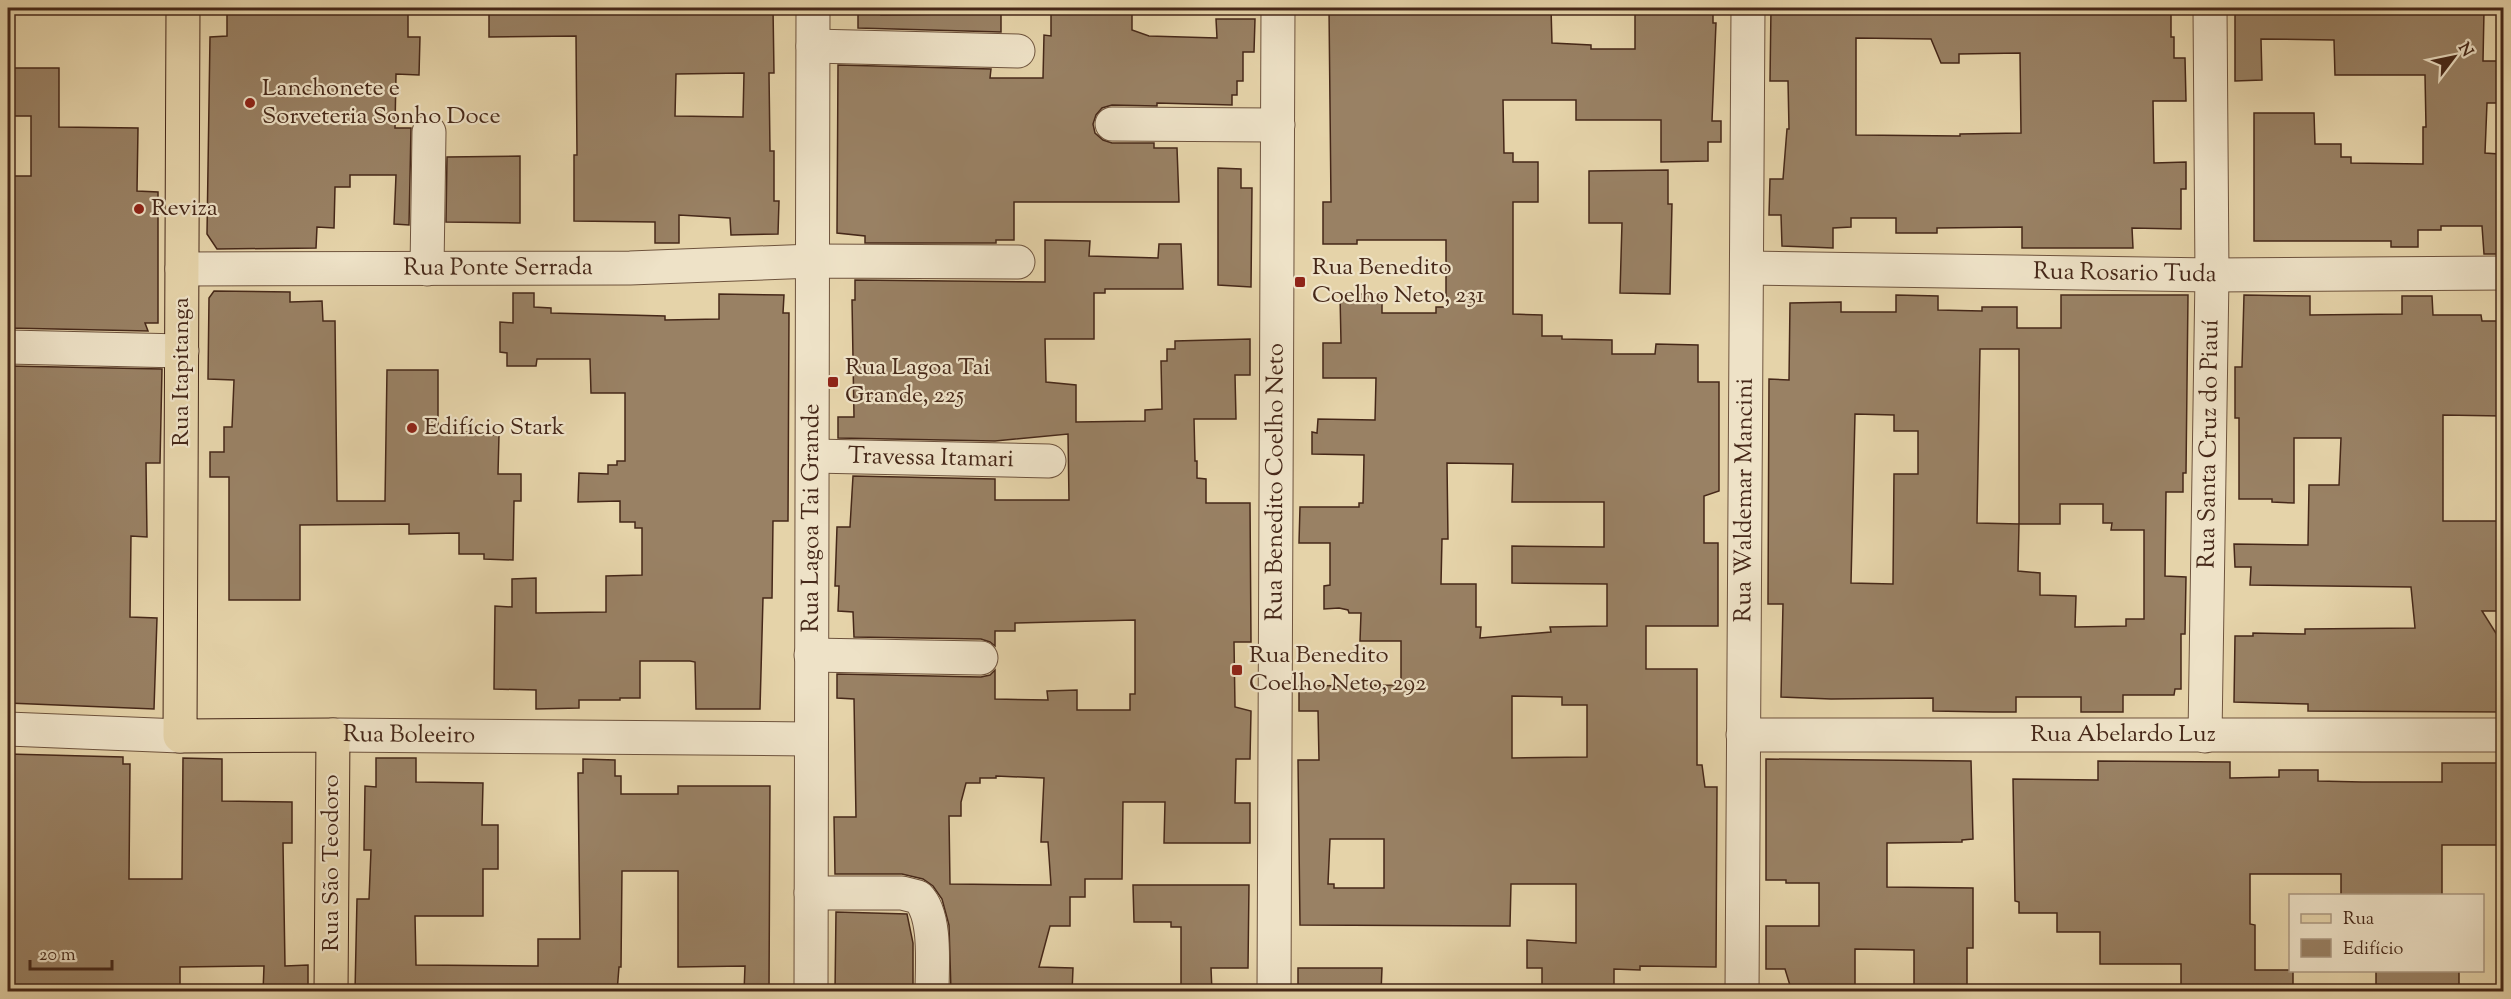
<svg xmlns="http://www.w3.org/2000/svg" width="2511" height="999" font-family="'Sorts Mill Goudy',serif">
	<rect width="100%" height="100%" fill="#e5d3a9"/>
	<filter id="stains"><feTurbulence type="fractalNoise" baseFrequency=".00333" numOctaves="4"/><feColorMatrix values="0 0 0 0 .2 0 0 0 0 .09 0 0 0 0 .02 0 0 0 .5 -.17"/></filter>
	<radialGradient id="worn" r=".72"><stop offset=".6" stop-color="#630" stop-opacity="0"/><stop offset="1" stop-color="#630" stop-opacity=".3"/></radialGradient>
	<g fill="#998164" stroke="#462819" stroke-width="1.5" fill-rule="evenodd">
		<polygon points="227,8 408,8 408,37 420,37 419,75 396,74 395,128 411,128 409,225 394,224 396,175 350,175 350,187 335,187 334,228 317,227 316,248 217,249 207,234 210,37 227,36"/>
		<path d="M489 8H656V12L724 11 723 8H773L774 73H769L770 151H774V201H779L778 234 731 235 730 218 679 215V243H655V222L574 221V155H577L576 36 489 37ZM744 73 743 117 675 116 676 74Z"/>
		<polygon points="858,8 881,8 881,15 947,14 947,8 1001,8 1001,32 858,28"/>
		<polygon points="1051,8 1132,8 1132,30 1149,36 1217,38 1216,19 1255,19 1254,52 1243,52 1243,81 1237,81 1237,95 1232,95 1232,105 1157,103 1157,106 1112,105 1102,108 1096,115 1093,124 1095,133 1103,140 1112,143 1154,143 1154,148 1177,148 1179,202 1014,202 1014,240 996,240 996,243 865,243 865,236 837,233 838,65 991,69 990,78 1043,78 1044,35 1051,36"/>
		<path d="M1329 8H1551L1552 43 1591 45V49H1635V8H1713V23H1716L1712 121H1721V142H1708V161L1661 162V120H1576V100H1503L1504 153H1513V162H1538V202H1513V314L1542 315V336H1562V339L1612 340V354H1655L1656 344 1698 345V382H1719V491L1704 496V543H1718V626H1646V669H1697V765H1702L1705 787H1717L1716 967 1640 966V970L1614 969V992H1542V968H1527V940L1576 943V884H1511L1510 926 1300 925 1298 760H1319L1318 711H1299V686L1401 685V641H1360L1361 613H1349L1348 610 1339 608 1324 609V586L1330 585V543H1299L1300 507H1359V503H1363L1364 455 1312 454V432L1317 433 1318 419 1375 420 1376 378H1323V343H1341L1340 294H1382V313H1436V307H1446V240H1357V244H1323V202H1331ZM1447 463 1513 464 1512 502H1604V547L1512 546V583L1607 584V626L1550 627 1551 632 1480 638 1481 627H1476V584H1441L1442 539H1448ZM1512 696 1562 697V705H1587V757L1512 758ZM1330 839H1384V888H1334V884H1328Z"/>
		<path d="M1771 8H2171V37H2174V58H2185L2186 101H2153L2154 163 2186 162V189H2181V229L2132 228 2133 248H2022V227L1937 228V233H1896V218H1851V227L1833 228V248L1782 246 1781 215H1769L1770 179H1783L1787 129H1789L1788 81H1770ZM1856 38 1931 39 1941 63H1959V54L2020 53 2021 133 1960 134V136L1856 135Z"/>
		<polygon points="2253,8 2464,8 2464,11 2484,11 2483,61 2504,61 2504,103 2487,103 2485,153 2499,154 2499,164 2504,164 2504,254 2484,254 2482,226 2441,226 2441,230 2418,230 2418,247 2391,247 2391,241 2254,241 2254,113 2314,113 2315,144 2341,144 2341,157 2351,157 2351,163 2423,164 2423,127 2426,127 2425,75 2335,75 2334,40 2261,39 2262,80 2235,81 2235,11 2253,11"/>
		<polygon points="8,68 59,68 59,127 138,128 137,191 158,192 158,323 145,323 148,331 8,328 8,225 11,225 13,176 31,176 31,116 8,116"/>
		<polygon points="520,156 520,223 446,222 447,157"/>
		<polygon points="1218,168 1241,169 1241,188 1252,188 1251,287 1218,285"/>
		<polygon points="1668,170 1668,204 1672,204 1670,294 1620,293 1622,223 1589,223 1589,171"/>
		<path d="M1045 240 1090 241 1089 256 1158 258 1159 244H1181L1183 289H1105V293H1094V339H1045L1046 382 1076 385V422L1145 421V410L1162 409 1161 361H1167V349H1175V341L1250 339V375H1235L1236 419H1194L1195 461H1197V478L1206 479V503H1250L1251 642H1234L1235 707 1251 711 1250 759H1236L1235 803H1250V843H1164L1165 802H1123L1122 879H1085V897H1070V926H1050L1039 967 1073 968 1072 992H951L949 925 942 899 933 886 923 879 902 874H835L834 817H856L854 699 837 698V674L981 677 990 675 995 670V699L1048 700 1047 691 1077 690V710H1130V694H1135V620L1015 623V631H995V646L990 642 981 639 854 637 853 612 838 611 839 586H835L837 527H850L853 476 995 479V500H1069L1068 434 995 441 838 438V417H854L852 300H855V280L1045 282ZM996 776 1044 778 1041 842H1048L1051 885 950 884 949 816H961V802L966 783H980V778H996Z"/>
		<polygon points="214,291 290,292 290,302 322,301 323,321 335,321 337,501 385,501 387,370 438,370 438,432 480,432 480,435 499,435 498,474 521,474 521,501 514,501 513,560 484,559 484,554 459,554 459,533 409,534 409,524 300,525 300,600 229,600 229,477 210,477 210,452 224,452 224,427 232,427 234,380 208,379 209,298"/>
		<polygon points="513,293 534,293 534,307 551,308 551,313 665,316 665,320 719,319 719,294 784,295 783,313 789,313 788,521 773,521 772,598 763,598 760,709 696,709 695,662 690,661 640,661 640,698 620,698 620,700 579,700 579,708 536,709 536,690 494,689 495,606 512,607 512,579 536,578 536,613 606,612 606,576 642,575 642,528 635,528 635,522 620,522 620,501 578,502 579,473 608,474 608,465 617,465 617,461 625,461 625,393 591,393 590,359 537,359 536,366 507,366 507,353 500,352 500,322 513,323"/>
		<path d="M1896 295 1938 296V310L1982 311V307H2017V328H2061V295H2188L2186 473H2183V492H2166L2165 576 2186 577 2185 634H2181V689H2175L2174 695H2123V712H2081V697H2016V712H1993L1933 711V698L1831 699 1781 697 1783 604H1768L1769 379 1789 380 1790 303 1841 302V312H1896ZM1980 349H2019V524H2060V504H2103V523H2112L2111 530H2144V619H2126V626L2075 627 2076 596 2040 595V573L2018 571 2019 524 1977 523ZM1855 414 1894 415V431H1918V474H1894L1893 584 1851 583Z"/>
		<polygon points="2244,295 2310,296 2310,315 2402,314 2402,296 2432,296 2433,315 2481,315 2482,321 2504,321 2502,416 2443,415 2443,521 2504,521 2504,611 2482,611 2504,646 2504,712 2308,711 2308,704 2234,702 2235,636 2253,636 2253,633 2305,634 2305,629 2415,628 2411,587 2250,585 2251,567 2235,567 2234,544 2308,545 2309,485 2339,485 2341,438 2294,438 2294,503 2272,502 2272,499 2239,499 2239,418 2235,418 2235,367 2242,367"/>
		<polygon points="8,366 162,369 160,463 146,463 147,537 131,536 130,617 157,618 154,709 8,703"/>
		<polygon points="8,754 123,757 123,764 130,764 129,879 182,879 183,758 222,759 222,801 292,802 292,843 283,843 285,966 308,965 308,992 263,992 264,966 180,967 180,988 97,987 97,992 8,992"/>
		<polygon points="376,758 416,758 416,782 483,783 482,825 498,825 498,869 483,869 483,916 415,916 416,965 538,966 538,939 580,939 578,773 583,773 583,759 615,760 615,776 621,776 621,794 678,794 678,786 770,786 769,992 744,992 745,966 678,967 678,871 622,871 621,967 619,967 617,992 355,992 357,899 369,899 371,850 364,850 365,786 376,787"/>
		<polygon points="1766,759 1971,761 1973,839 1962,840 1962,842 1887,843 1887,887 1973,888 1973,948 1967,948 1967,992 1914,992 1914,950 1855,949 1855,992 1792,992 1785,969 1766,969 1766,926 1819,926 1819,883 1786,883 1786,880 1766,880"/>
		<polygon points="2098,761 2230,762 2230,778 2279,777 2279,770 2318,770 2318,781 2362,782 2442,782 2442,763 2504,763 2504,845 2442,845 2442,896 2341,896 2341,874 2250,874 2250,924 2255,925 2255,970 2293,970 2293,992 2181,992 2181,964 2100,964 2100,932 2057,932 2057,913 2019,913 2019,902 2015,901 2013,779 2098,780"/>
		<polygon points="1133,885 1249,885 1248,968 1211,968 1212,992 1181,992 1181,927 1171,927 1171,922 1134,922"/>
		<polygon points="836,912 907,914 913,943 913,992 835,992"/>
		<polygon points="1298,968 1382,968 1381,992 1298,992"/>
		<rect x="2376" y="970" width="83" height="22"/>
	</g>
	<g fill="none" stroke-linecap="round" stroke-linejoin="round">
		<g stroke="#6e533d" stroke-width="35">
			<g id="minor">
				<polyline points="813,46 1018,51"/>
				<polyline points="1112,124 1278,125"/>
				<path id="s1" d="M1747 268 2212 275 2504 273"/>
				<path id="s2" d="M182 269 630 268 813 261 1018 262"/>
				<polyline points="427,269 429,132"/>
				<polyline points="8,347 182,351"/>
				<path id="s3" d="M813 456 1049 461"/>
				<polyline points="811,655 981,658"/>
				<polyline points="8,729 180,736"/>
				<path id="s4" d="M333 735 810 739"/>
				<path id="s5" d="M1743 735H2504"/>
				<path id="s6" d="M2205 736 2212 275 2210 8"/>
				<path d="M811 893H902L918 897C937 916 932 966 932 992"/>
				<path id="s7" d="M811 992 813 8"/>
				<path id="s8" d="M1274 992 1278 8"/>
				<path id="s9" d="M1742 992 1748 8"/>
			</g>
		</g>
		<g stroke="#462819" stroke-width="35">
			<polyline id="major" points="183,8 180,736 333,735 331,992"/>
		</g>
		<use href="#minor" stroke="#eee2c7" stroke-width="33"/>
		<use href="#major" stroke="#e5d3a9" stroke-width="33"/>
	</g>
	<g fill="#8f2418" stroke="#eee2c7" stroke-width="2">
		<circle cx="250" cy="103" r="6"/>
		<circle cx="139" cy="209" r="6"/>
		<rect x="1294" y="276" width="12" height="12" rx="3"/>
		<rect x="827" y="376" width="12" height="12" rx="3"/>
		<circle cx="412" cy="428" r="6"/>
		<rect x="1231" y="664" width="12" height="12" rx="3"/>
	</g>
	<g text-anchor="middle" dominant-baseline="central" stroke-width="4.5" stroke-linejoin="round" paint-order="stroke">
		<g font-size="24" fill="#462819" stroke="#eee2c7" text-anchor="start">
			<text x="262" y="89">Lanchonete e<tspan x="262" dy="28">Sorveteria Sonho Doce</tspan></text>
			<text x="151" y="209">Reviza</text>
			<text x="1312" y="268">Rua Benedito<tspan x="1312" dy="28">Coelho Neto, 231</tspan></text>
			<text x="845" y="368">Rua Lagoa Tai<tspan x="845" dy="28">Grande, 225</tspan></text>
			<text x="424" y="428">Edifício Stark</text>
			<text x="1249" y="656">Rua Benedito<tspan x="1249" dy="28">Coelho Neto, 292</tspan></text>
		</g>
		<g font-size="24" fill="#462819" stroke="#eee2c7">
			<text stroke="none"><textPath href="#s2" startOffset="316">Rua Ponte Serrada</textPath></text>
			<text stroke="none"><textPath href="#s1" startOffset="378">Rua Rosario Tuda</textPath></text>
			<text transform="translate(182 372) rotate(-90)">Rua Itapitanga</text>
			<text stroke="none"><textPath href="#s6" startOffset="292">Rua Santa Cruz do Piauí</textPath></text>
			<text stroke="none"><textPath href="#s3" startOffset="118">Travessa Itamari</textPath></text>
			<text stroke="none"><textPath href="#s8" startOffset="510">Rua Benedito Coelho Neto</textPath></text>
			<text stroke="none"><textPath href="#s9" startOffset="492">Rua Waldemar Mancini</textPath></text>
			<text stroke="none"><textPath href="#s7" startOffset="474">Rua Lagoa Tai Grande</textPath></text>
			<text stroke="none"><textPath href="#s4" startOffset="76">Rua Boleeiro</textPath></text>
			<text stroke="none"><textPath href="#s5" startOffset="380">Rua Abelardo Luz</textPath></text>
			<text transform="translate(332 863) rotate(-90)">Rua São Teodoro</text>
		</g>
	</g>
	<rect width="2511" height="999" fill="none" stroke="#e5d3a9" stroke-width="30"/>
	<rect x="9" y="9" width="2493" height="981" fill="none" stroke="#462819" stroke-width="3"/>
	<rect x="15" y="15" width="2481" height="969" fill="none" stroke="#462819" stroke-width="1.5"/>
	<rect x="2289" y="894" width="195" height="78" fill="#eee2c7" stroke="#ab9881" stroke-width="1.5"/>
	<rect x="2301" y="914" width="30" height="9" fill="#e5d3a9" stroke="#ab9881" stroke-width="1.5"/>
	<text x="2343" y="924" font-size="18" fill="#462819">Rua</text>
	<rect x="2301" y="939" width="30" height="18" fill="#998164" stroke="#ab9881" stroke-width="1.5"/>
	<text x="2343" y="954" font-size="18" fill="#462819">Edifício</text>
	<g transform="translate(2454 57) rotate(58)" stroke="#eee2c7" stroke-width="4.5" paint-order="stroke">
	<path d="M0-4.5L10 22L0 15L-10 22Z" fill="#462819"/>
	<text y="-9" font-size="16" font-weight="bold" text-anchor="middle" fill="#462819">N</text>
	</g>
	<path d="M30 960v9h82v-9" fill="none" stroke="#462819" stroke-width="3"/>
	<text x="39" y="960" font-size="18" fill="#462819" stroke="#eee2c7" stroke-width="4.5" paint-order="stroke">20 m</text>
	<rect width="100%" height="100%" filter="url(#stains)"/>
	<rect width="100%" height="100%" fill="url(#worn)"/>
</svg>
